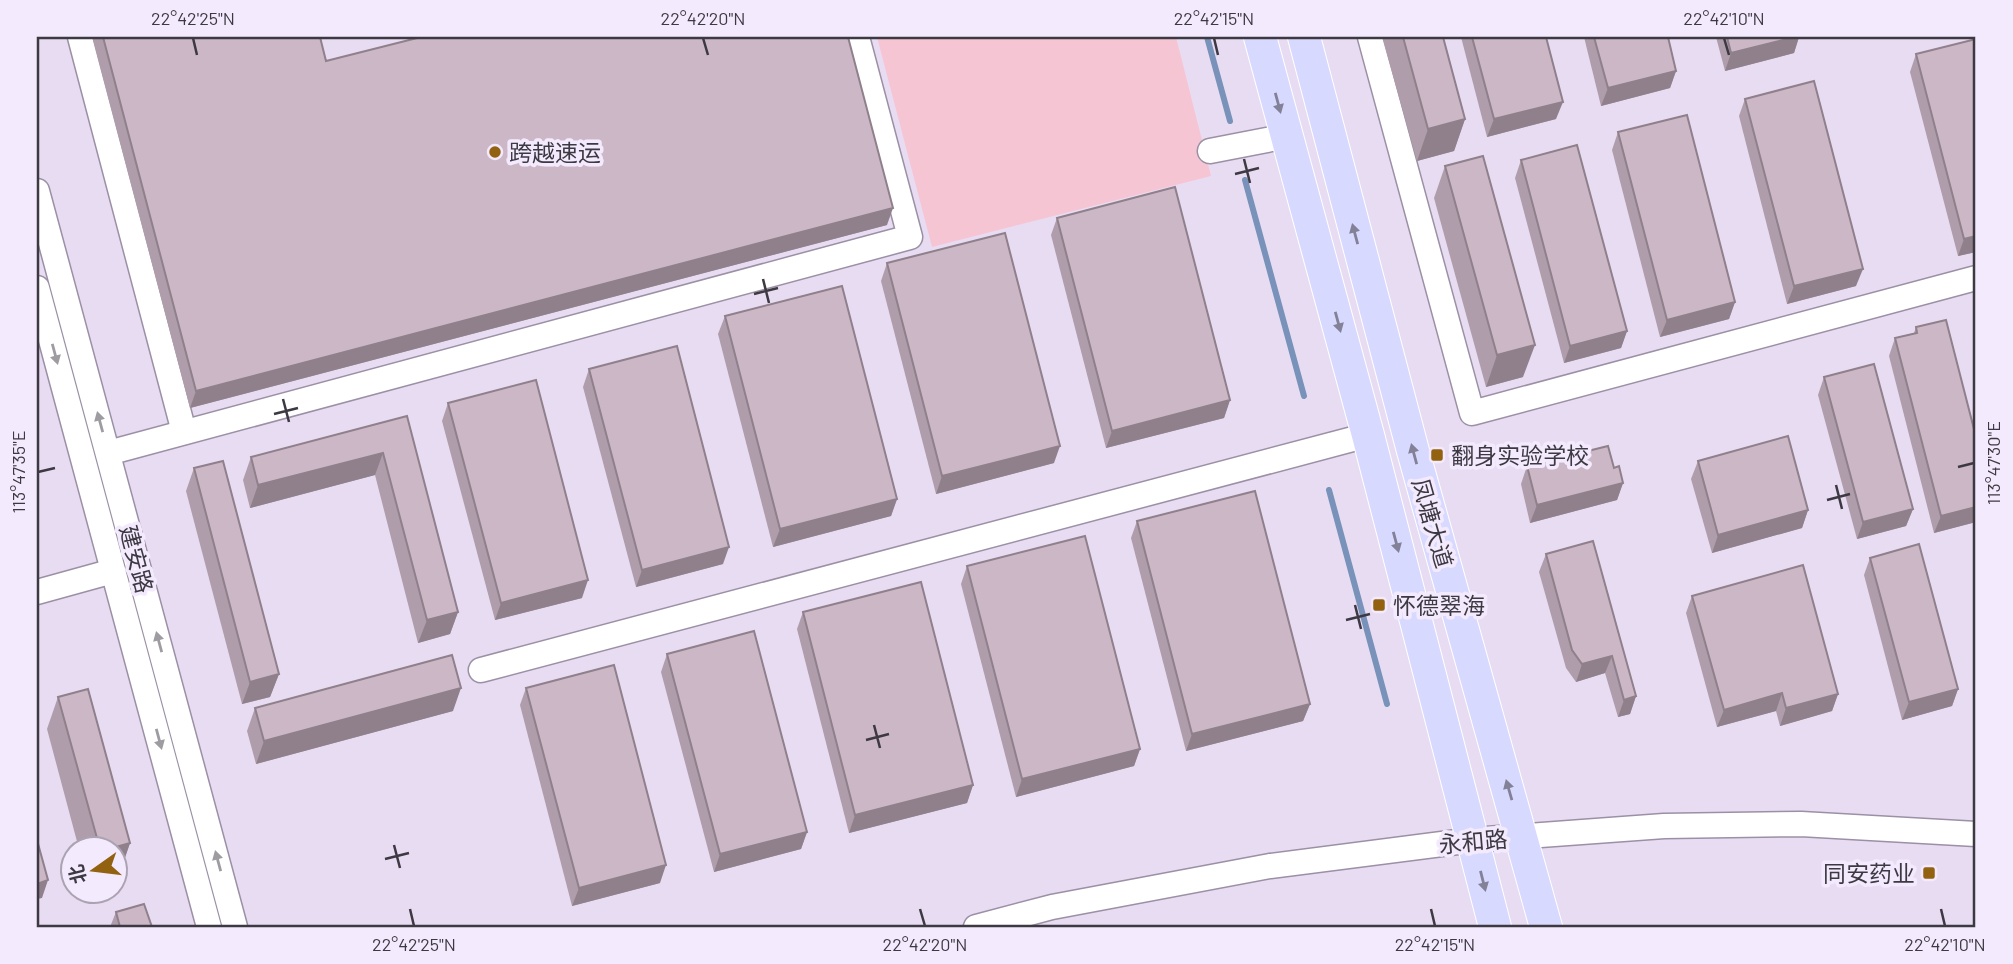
<svg xmlns="http://www.w3.org/2000/svg" width="2013" height="964" font-family="Barlow,'Noto Sans SC',sans-serif">
	<rect width="100%" height="100%" fill="#e8dcf3"/>
	<polygon fill="#f6c5d3" points="877,37 1176,37 1211,176 932,247"/>
	<g fill="none" stroke-linecap="round" stroke-linejoin="round">
		<g stroke="#7892b9" stroke-width="6">
			<polyline points="1207,37 1230,121"/>
			<polyline points="1245,180 1304,396"/>
			<polyline points="1329,490 1387,704"/>
		</g>
		<g stroke="#9b90a5" stroke-width="27">
			<g id="minor">
				<polyline points="80,37 184,432"/>
				<polyline points="1370,37 1472,413 1976,278"/>
				<polyline points="1210,151 1287,136"/>
				<polyline points="37,191 235,927"/>
				<polyline points="37,288 209,927"/>
				<polyline points="108,453 910,237 857,37"/>
				<polyline points="37,592 113,571"/>
				<polyline points="481,670 1368,435"/>
				<polyline points="976,927 1052,907 1270,866 1473,840 1664,826 1801,824 1976,834"/>
			</g>
		</g>
		<g stroke="#fff" stroke-width="34">
			<g id="major">
				<polyline points="1260,37 1368,435 1495,927"/>
				<polyline points="1304,37 1413,451 1546,927"/>
			</g>
		</g>
		<use href="#minor" stroke="#fff" stroke-width="24"/>
		<use href="#major" stroke="#d8d9fe" stroke-width="32"/>
	</g>
	<g fill="#af9dab">
		<polygon points="92,37 320,37 326,61 887,225 190,408"/>
		<polygon points="1382,37 1443,37 1465,119 1454,151 1417,161"/>
		<polygon points="1461,37 1546,37 1556,119 1487,137"/>
		<polygon points="1584,37 1668,37 1676,71 1670,88 1601,106"/>
		<polygon points="1716,37 1799,37 1794,53 1725,71"/>
		<polygon points="1976,39 1976,252 1958,256 1910,72 1916,54"/>
		<polygon points="1745,99 1856,286 1787,304 1739,116"/>
		<polygon points="1618,132 1735,302 1729,319 1660,337 1612,150"/>
		<polygon points="1521,160 1627,331 1621,348 1564,363 1515,178"/>
		<polygon points="1445,166 1523,377 1486,387 1434,198"/>
		<polygon points="1057,218 1230,400 1224,418 1106,448 1051,235"/>
		<polygon points="887,263 1054,463 936,494 881,281"/>
		<polygon points="725,316 897,499 891,516 773,547 718,334"/>
		<polygon points="1916,327 1976,437 1976,522 1934,533 1889,356 1895,338 1914,333"/>
		<polygon points="589,369 723,564 636,587 583,387"/>
		<polygon points="1824,377 1913,509 1906,526 1857,539 1818,395"/>
		<polygon points="448,403 582,598 495,620 442,421"/>
		<polygon points="407,416 458,612 450,634 418,643 375,475 250,508 243,480 251,457"/>
		<polygon points="1698,461 1808,510 1802,528 1712,553 1691,479"/>
		<polygon points="1527,466 1614,468 1623,483 1617,500 1530,523 1521,484"/>
		<polygon points="194,468 279,674 270,697 242,704 186,491"/>
		<polygon points="1137,521 1310,704 1303,721 1186,751 1131,538"/>
		<polygon points="1593,541 1636,696 1630,714 1618,717 1605,673 1576,682 1566,668 1539,572 1546,554"/>
		<polygon points="1870,558 1958,689 1952,706 1902,720 1864,575"/>
		<polygon points="967,566 1140,749 1134,766 1016,797 961,584"/>
		<polygon points="1692,596 1838,694 1832,711 1780,726 1776,711 1717,727 1686,613"/>
		<polygon points="803,612 973,785 967,803 849,833 797,629"/>
		<polygon points="667,654 807,832 801,849 714,872 661,672"/>
		<polygon points="526,688 660,883 572,906 520,705"/>
		<polygon points="58,697 130,843 119,875 116,875 116,849 79,849 47,729"/>
		<polygon points="255,708 453,711 256,764 247,731"/>
		<polygon points="116,912 120,927 110,927"/>
	</g>
	<g fill="#8f808b">
		<polygon points="1795,37 1799,37 1794,53 1725,71 1731,53"/>
		<polygon points="1676,71 1670,88 1601,106 1608,88"/>
		<polygon points="1563,102 1556,119 1487,137 1494,119"/>
		<polygon points="1465,119 1454,151 1417,161 1428,129"/>
		<polygon points="893,208 887,225 190,408 196,391"/>
		<polygon points="1976,236 1976,252 1958,256 1964,239"/>
		<polygon points="1863,269 1856,286 1787,304 1794,286"/>
		<polygon points="1735,302 1729,319 1660,337 1667,320"/>
		<polygon points="1627,331 1621,348 1564,363 1570,346"/>
		<polygon points="1535,345 1523,377 1486,387 1497,355"/>
		<polygon points="1230,400 1224,418 1106,448 1112,431"/>
		<polygon points="1060,446 1054,463 936,494 942,476"/>
		<polygon points="383,453 375,475 250,508 258,485"/>
		<polygon points="1623,483 1617,500 1530,523 1537,505"/>
		<polygon points="897,499 891,516 773,547 780,529"/>
		<polygon points="1976,507 1976,522 1934,533 1941,516"/>
		<polygon points="1913,509 1906,526 1857,539 1863,522"/>
		<polygon points="1808,510 1802,528 1712,553 1718,535"/>
		<polygon points="729,547 723,564 636,587 642,570"/>
		<polygon points="588,580 582,598 495,620 501,603"/>
		<polygon points="458,612 450,634 418,643 427,620"/>
		<polygon points="1612,656 1605,673 1576,682 1582,664"/>
		<polygon points="279,674 270,697 242,704 250,682"/>
		<polygon points="461,688 453,711 256,764 264,741"/>
		<polygon points="1958,689 1952,706 1902,720 1909,702"/>
		<polygon points="1782,693 1776,711 1717,727 1724,710"/>
		<polygon points="1838,694 1832,711 1780,726 1786,708"/>
		<polygon points="1636,696 1630,714 1618,717 1624,700"/>
		<polygon points="1310,704 1303,721 1186,751 1192,734"/>
		<polygon points="1140,749 1134,766 1016,797 1022,779"/>
		<polygon points="973,785 967,803 849,833 855,815"/>
		<polygon points="807,832 801,849 714,872 720,854"/>
		<polygon points="130,843 119,875 116,875 116,849 109,849"/>
		<polygon points="666,865 660,883 572,906 579,888"/>
		<polygon points="48,880 42,898 37,899 37,884"/>
	</g>
	<g fill="#ccb7c7" stroke="#8f808b" stroke-width="2">
		<polygon points="103,37 320,37 326,61 421,37 848,37 893,208 196,391"/>
		<polygon points="1403,37 1443,37 1465,119 1428,129"/>
		<polygon points="1472,37 1546,37 1563,102 1494,119"/>
		<polygon points="1594,37 1668,37 1676,71 1608,88"/>
		<polygon points="1727,37 1795,37 1731,53"/>
		<polygon points="1976,39 1976,236 1964,239 1916,54"/>
		<polygon points="1814,81 1863,269 1794,286 1745,99"/>
		<polygon points="1687,115 1735,302 1667,320 1618,132"/>
		<polygon points="1577,145 1627,331 1570,346 1521,160"/>
		<polygon points="1483,156 1535,345 1497,355 1445,166"/>
		<polygon points="1175,187 1230,400 1112,431 1057,218"/>
		<polygon points="1005,233 1060,446 942,476 887,263"/>
		<polygon points="842,286 897,499 780,529 725,316"/>
		<polygon points="1946,320 1976,437 1976,507 1941,516 1895,338 1917,333 1916,327"/>
		<polygon points="677,346 729,547 642,570 589,369"/>
		<polygon points="1874,364 1913,509 1863,522 1824,377"/>
		<polygon points="536,380 588,580 501,603 448,403"/>
		<polygon points="407,416 458,612 427,620 383,453 258,485 251,457"/>
		<polygon points="1788,436 1808,510 1718,535 1698,461"/>
		<polygon points="1608,446 1614,468 1619,466 1623,483 1537,505 1527,466"/>
		<polygon points="223,461 279,674 250,682 194,468"/>
		<polygon points="1255,491 1310,704 1192,734 1137,521"/>
		<polygon points="1085,536 1140,749 1022,779 967,566"/>
		<polygon points="1593,541 1636,696 1624,700 1612,656 1582,664 1572,650 1546,554"/>
		<polygon points="1919,544 1958,689 1909,702 1870,558"/>
		<polygon points="1803,565 1838,694 1786,708 1782,693 1724,710 1692,596"/>
		<polygon points="921,582 973,785 855,815 803,612"/>
		<polygon points="754,631 807,832 720,854 667,654"/>
		<polygon points="452,655 461,688 264,741 255,708"/>
		<polygon points="614,665 666,865 579,888 526,688"/>
		<polygon points="88,689 130,843 109,849 100,849 58,697"/>
		<polygon points="37,840 48,880 37,884"/>
		<polygon points="144,904 152,927 120,927 116,912"/>
	</g>
	<defs><path id="oneway-solid" d="M-6-.8H1V-3.2L6.5 0L1 3.2V.8H-6Z" transform="scale(1.75)"/></defs>
	<g fill="#838197">
		<use href="#oneway-solid" transform="translate(1278 103) rotate(75)"/>
		<use href="#oneway-solid" transform="translate(1355 234) rotate(-105)"/>
		<use href="#oneway-solid" transform="translate(1338 322) rotate(75)"/>
		<use href="#oneway-solid" transform="translate(1414 454) rotate(-105)"/>
		<use href="#oneway-solid" transform="translate(1396 542) rotate(75)"/>
		<use href="#oneway-solid" transform="translate(1509 790) rotate(-106)"/>
		<use href="#oneway-solid" transform="translate(1483 881) rotate(76)"/>
	</g>
	<g fill="#9e9ca0">
		<use href="#oneway-solid" transform="translate(55 354) rotate(75)"/>
		<use href="#oneway-solid" transform="translate(100 422) rotate(-105)"/>
		<use href="#oneway-solid" transform="translate(159 642) rotate(-105)"/>
		<use href="#oneway-solid" transform="translate(159 739) rotate(75)"/>
		<use href="#oneway-solid" transform="translate(218 861) rotate(-105)"/>
	</g>
	<path fill="none" stroke="#3d3942" stroke-width="2.5" d="M193 38 197 55M703 38 708 55M1214 38 1218 55M1724 38 1729 55M1244 159 1250 183M1235 174 1259 168M763 279 769 303M754 294 778 288M283 399 289 422M274 414 298 408M1958 467 1974 463M38 472 55 468M1836 485 1842 509M1827 500 1850 494M1355 605 1361 629M1346 620 1370 614M874 725 880 748M866 740 889 734M394 845 400 868M385 859 409 853M410 909 414 926M920 909 925 926M1431 909 1435 926M1941 909 1945 926"/>
	<g fill="#926210" stroke="#f4eafd" stroke-width="2.5">
		<circle cx="495" cy="152" r="7"/>
		<rect x="1430" y="448" width="14" height="14" rx="3.5"/>
		<rect x="1372" y="598" width="14" height="14" rx="3.5"/>
		<rect x="1922" y="866" width="14" height="14" rx="3.5"/>
	</g>
	<g text-anchor="middle" dominant-baseline="central" stroke-width="7" stroke-linejoin="round" paint-order="stroke">
		<g font-size="23" fill="#3d3942" stroke="#f4eafd" text-anchor="start">
			<text x="509" y="152">跨越速运</text>
			<text x="1451" y="455">翻身实验学校</text>
			<text x="1393" y="605">怀德翠海</text>
			<text x="1915" y="873" text-anchor="end">同安药业</text>
		</g>
		<g font-size="23" fill="#3d3942" stroke="#f4eafd">
			<text transform="translate(1433 523) rotate(74)">凤塘大道</text>
			<text transform="translate(137 559) rotate(75)">建安路</text>
			<text transform="translate(1473 841) rotate(-5)">永和路</text>
		</g>
	</g>
	<rect width="2013" height="964" fill="none" stroke="#f4eafd" stroke-width="77"/>
	<g transform="translate(94 870) rotate(256)"><circle r="33" fill="#f4eafd" stroke="#aba3b2" stroke-width="2"/>
	<path d="M0-5L12 26L0 18L-12 26Z" fill="#926210"/>
	<text y="-10" font-size="19" font-weight="bold" text-anchor="middle" fill="#3d3942">北</text>
	</g>
	<rect x="38" y="38" width="1936" height="888" fill="none" stroke="#3d3942" stroke-width="2.5"/>
	<g font-size="18" text-anchor="middle" fill="#3d3942">
		<text x="193" y="25">22°42'25"N</text>
		<text x="703" y="25">22°42'20"N</text>
		<text x="1214" y="25">22°42'15"N</text>
		<text x="1724" y="25">22°42'10"N</text>
		<text transform="translate(1994 463) rotate(-90)" y="6">113°47'30"E</text>
		<text transform="translate(19 472) rotate(-90)" y="6">113°47'35"E</text>
		<text x="414" y="951">22°42'25"N</text>
		<text x="925" y="951">22°42'20"N</text>
		<text x="1435" y="951">22°42'15"N</text>
		<text x="1945" y="951">22°42'10"N</text>
	</g>
</svg>
